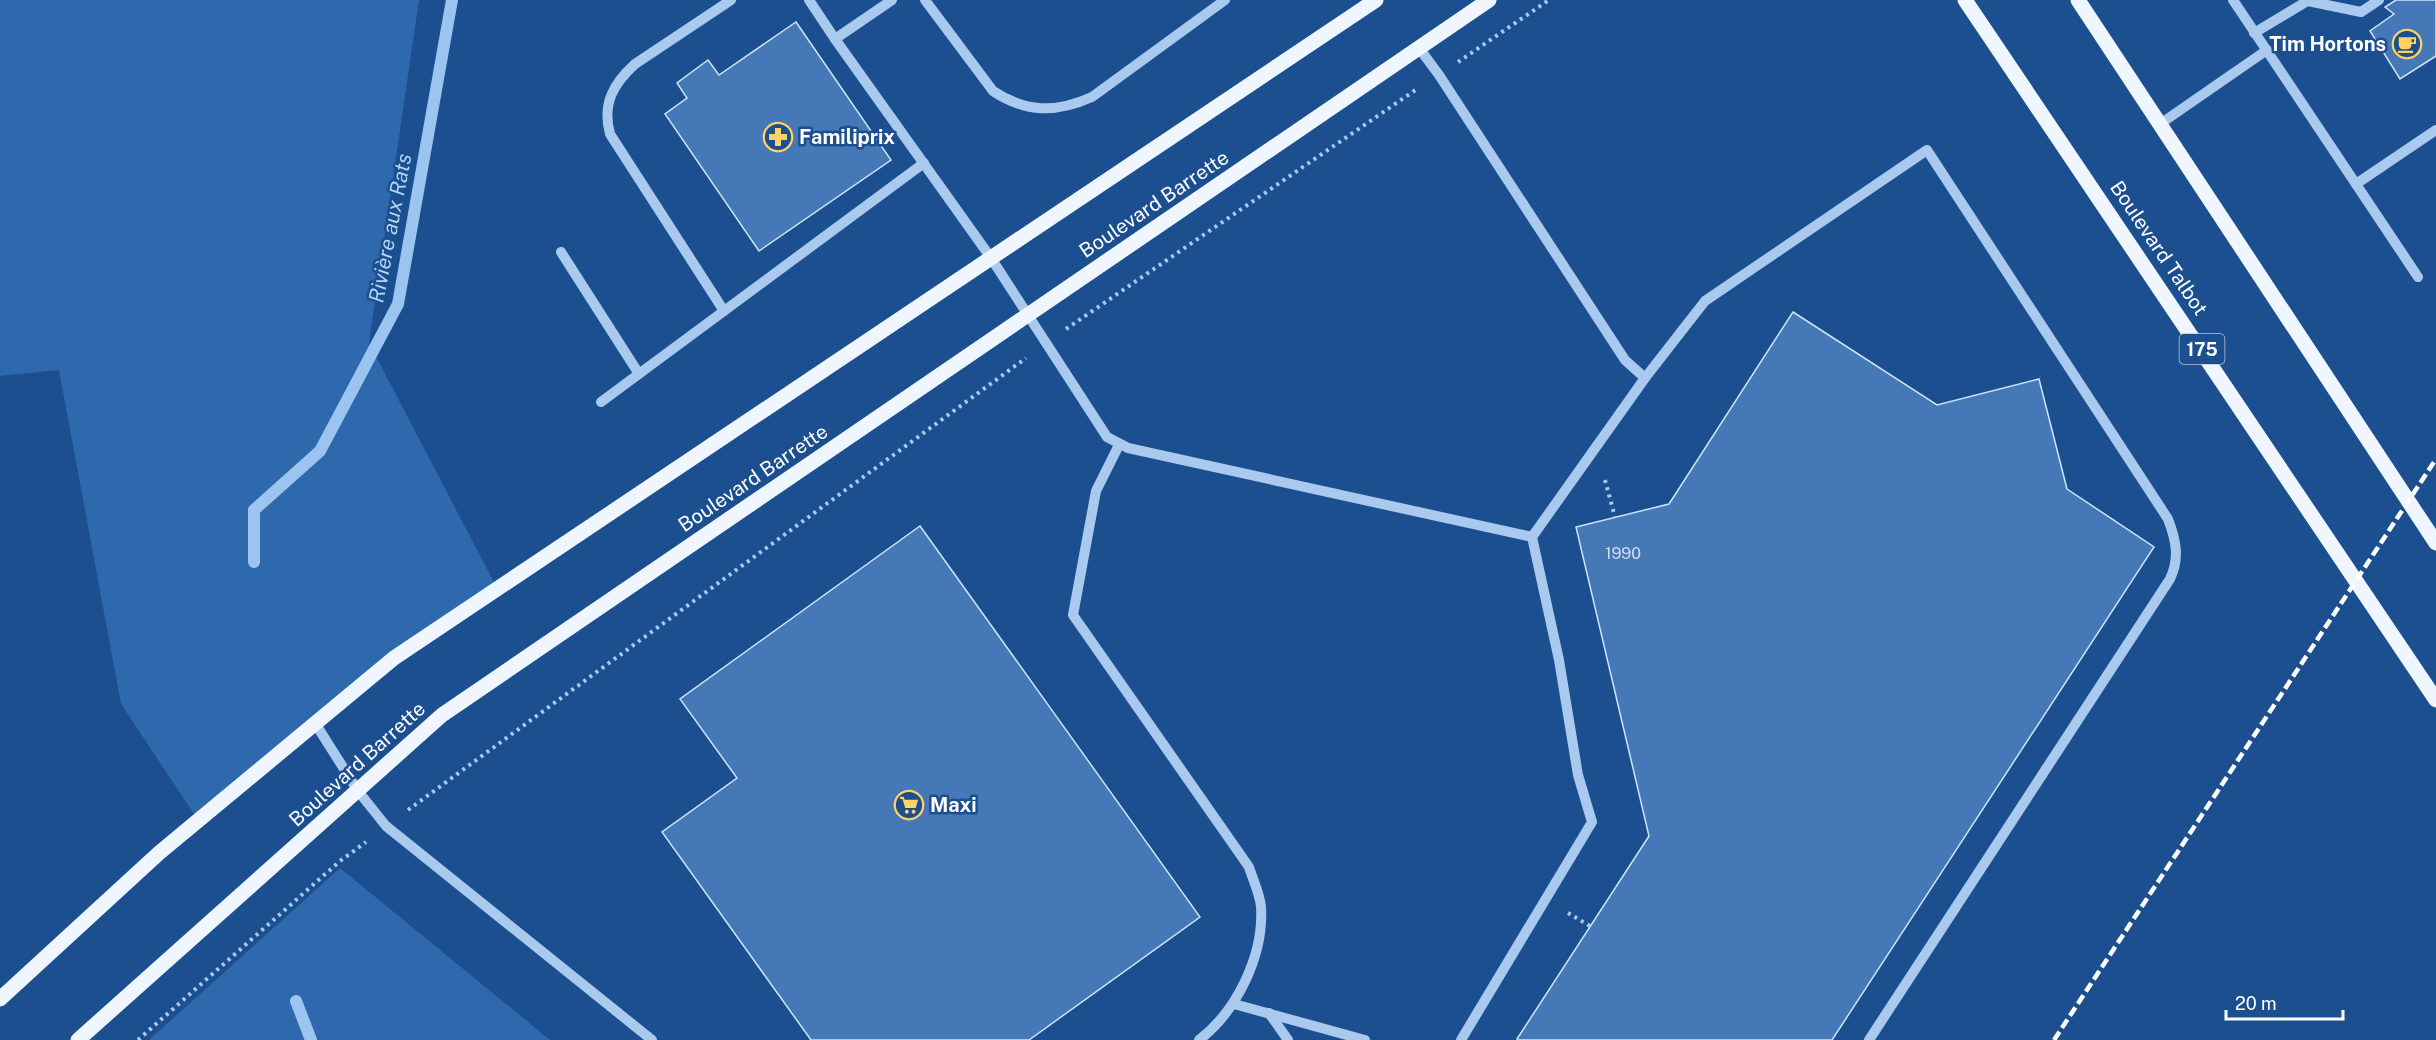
<svg xmlns="http://www.w3.org/2000/svg" width="2436" height="1040" font-family="'Public Sans',sans-serif">
	<rect width="100%" height="100%" fill="#1b4f8f"/>
	<g fill="#2e69ad">
		<polygon points="0,0 419,0 369,343 497,588 394,658 198,820 121,704 59,370 0,376"/>
		<polygon points="340,868 550,1040 149,1040"/>
	</g>
	<g fill="none" stroke-linecap="round" stroke-linejoin="round">
		<g stroke="#9cc4f0" stroke-width="12">
			<polyline points="254,562 254,510 320,451 398,304 452,0"/>
			<polyline points="296,1001 311,1040"/>
		</g>
	</g>
	<g fill="#4478b7" stroke="#cfe3fa" stroke-width="1.5">
		<polygon points="2396,0 2436,0 2436,56 2400,79 2370,31 2394,14 2385,7"/>
		<polygon points="796,22 891,160 759,251 665,114 687,98 677,83 708,60 719,75"/>
		<polygon points="1793,312 1937,405 2039,379 2067,489 2154,547 1832,1040 1518,1040 1517,1039 1649,836 1576,527 1669,504"/>
		<polygon points="920,526 1200,917 1029,1040 811,1040 662,832 737,778 680,699"/>
	</g>
	<g fill="none" stroke-linecap="round" stroke-linejoin="round">
		<g stroke="#a9c9ee" stroke-width="4" stroke-dasharray="3 4.5" stroke-linecap="butt">
			<polyline points="1458,62 1549,0"/>
			<polyline points="1066,329 1417,89"/>
			<polyline points="1605,480 1615,517"/>
			<polyline points="408,810 1026,358"/>
			<polyline points="1568,913 1590,926"/>
			<polyline points="138,1040 340,861 366,842"/>
		</g>
		<g stroke="#a9c9ee" stroke-width="10">
			<polyline points="809,0 835,39"/>
			<polyline points="892,0 835,39 991,258 1107,437 1128,448 1532,537 1645,378 1625,360 1439,75 1419,48"/>
			<path d="M925 0 993 91C1026 113 1056 113 1092 97L1225 0"/>
			<polyline points="2233,0 2418,277"/>
			<polyline points="2308,1 2361,12 2379,0"/>
			<polyline points="2254,33 2309,0"/>
			<polyline points="2160,124 2267,50"/>
			<polyline points="2356,184 2436,130"/>
			<polyline points="561,252 639,374"/>
			<path d="M724 311 610 134C602 104 613 84 635 64L731 0"/>
			<path d="M1645 378 1705 301 1927 150 2168 519C2176 540 2180 558 2170 579L1869 1040"/>
			<polyline points="601,402 924,163"/>
			<path d="M1119 445 1096 491 1073 615 1249 867C1253 880 1260 894 1261 907 1264 955 1237 1011 1199 1040"/>
			<polyline points="315,723 358,791 386,826 652,1040"/>
			<polyline points="1234,1004 1365,1040"/>
			<polyline points="1269,1013 1288,1040"/>
			<polyline points="1461,1040 1592,822 1578,775 1559,660 1532,537"/>
		</g>
		<g stroke="#f0f6ff" stroke-width="15">
			<polyline points="1965,0 2436,700"/>
			<polyline points="2078,0 2436,543"/>
			<polyline points="0,999 159,853 394,658 1376,0"/>
			<polyline points="78,1040 442,715 1489,0"/>
		</g>
		<polyline stroke="#fff" stroke-width="4.5" stroke-dasharray="10 4.5" stroke-linecap="butt" points="2054,1040 2436,459"/>
	</g>
	<defs>
		<g id="cafe-ring" transform="scale(1.5)"><circle r="9.5" fill="#1b4f8f" stroke="#ffd166" stroke-width="1.5"/><path d="M-5.5-4.5H6V0H3Q3 3.5 0 3.5H-2.5Q-5.5 3.5-5.5 0ZM3-3.2v2h1.7v-2ZM-6 4.5H4V6H-6Z" fill="#ffd166"/></g>
		<g id="pharmacy-ring" transform="scale(1.5)"><circle r="9.5" fill="#1b4f8f" stroke="#ffd166" stroke-width="1.5"/><path d="M-2-6h4v4h4v4h-4v4h-4v-4h-4v-4h4Z" fill="#ffd166"/></g>
		<g id="supermarket-ring" transform="scale(1.5)"><circle r="9.5" fill="#1b4f8f" stroke="#ffd166" stroke-width="1.5"/><path d="M-6-5.5h2.5l.6 2H6L4.5 2H-2.5L-4.4-4H-6ZM-1.5 3.2a1.3 1.3 0 1 0 .1 0ZM3 3.2a1.3 1.3 0 1 0 .1 0Z" fill="#ffd166"/></g>
	</defs>
	<g fill-rule="evenodd">
		<use href="#cafe-ring" x="2407" y="44"/>
		<use href="#pharmacy-ring" x="778" y="137"/>
		<use href="#supermarket-ring" x="909" y="805"/>
	</g>
	<g text-anchor="middle" dominant-baseline="central" stroke-width="5" stroke-linejoin="round" paint-order="stroke">
		<g font-size="16" fill="#d0dded">
			<text x="1623" y="553">1990</text>
		</g>
		<rect fill="#1b4f8f" stroke="#bbcadd" stroke-width="1.5" x="2179.5" y="334" width="45" height="30" rx="4.5"/>
		<g font-size="18" font-weight="bold" fill="#fff">
			<text x="2202" y="349">175</text>
		</g>
		<g font-size="20" font-weight="bold" fill="#fff" stroke="#1b4f8f" text-anchor="start">
			<text x="2386" y="44" text-anchor="end">Tim Hortons</text>
			<text x="799" y="137">Familiprix</text>
			<text x="930" y="805">Maxi</text>
		</g>
		<g font-size="20" fill="#fff" stroke="#1b4f8f">
			<text transform="translate(1154 204) rotate(-34)">Boulevard Barrette</text>
			<text transform="translate(2159 248) rotate(56)">Boulevard Talbot</text>
			<text transform="translate(753 478) rotate(-34)">Boulevard Barrette</text>
			<text transform="translate(357 764) rotate(-42)">Boulevard Barrette</text>
		</g>
		<g font-size="21" font-style="italic" fill="#b5d3f5" stroke="#1b4f8f">
			<text transform="translate(390 228) rotate(-79)">Rivière aux Rats</text>
		</g>
	</g>
	<path d="M2226 1010v9h117v-9" fill="none" stroke="#ffffff" stroke-width="3"/>
	<text x="2235" y="1010" font-size="18" fill="#ffffff" stroke="#1b4f8f" stroke-width="4.5" paint-order="stroke">20 m</text>
</svg>
